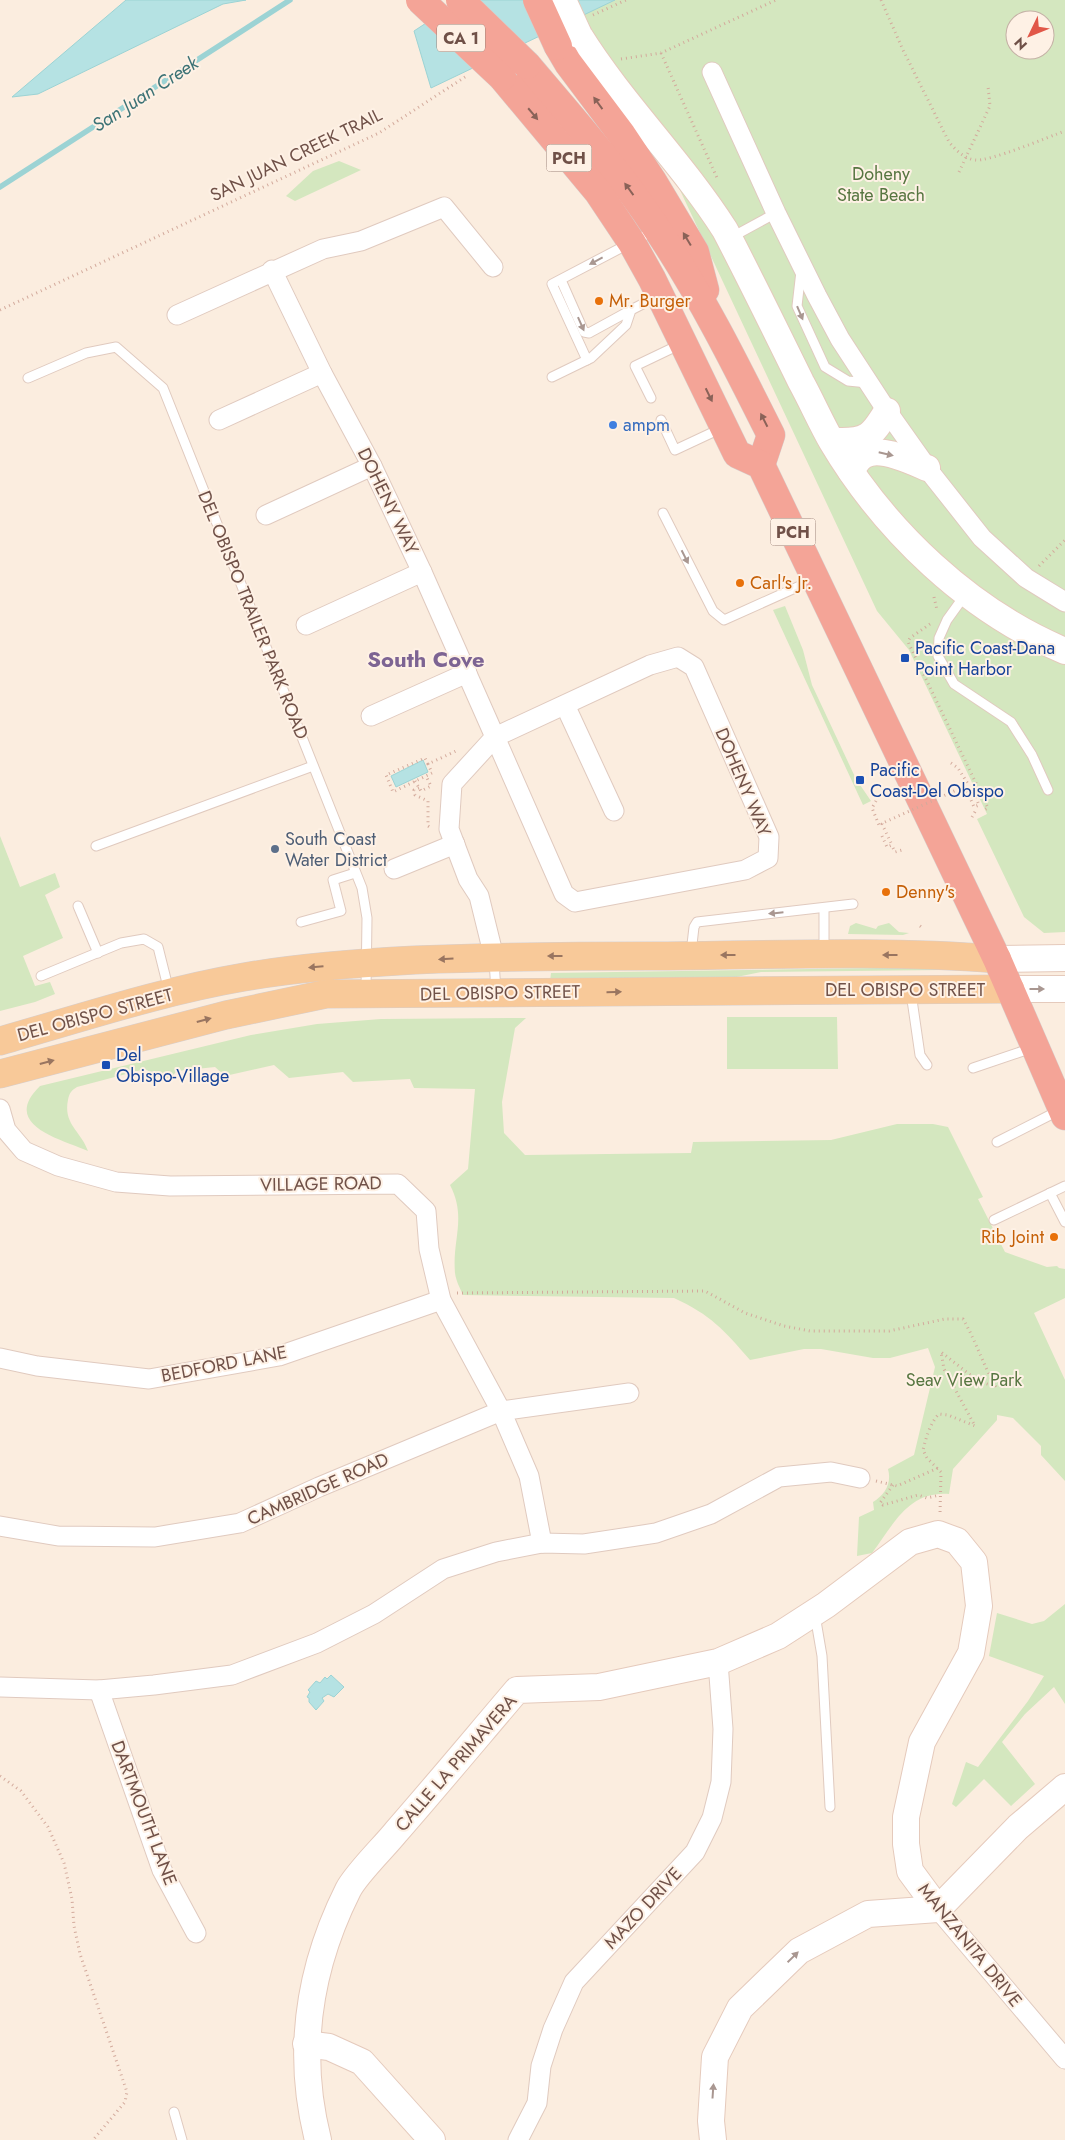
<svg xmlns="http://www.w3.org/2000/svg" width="1065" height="2140" font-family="Jost,sans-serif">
	<rect width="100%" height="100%" fill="#fbeddf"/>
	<g fill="#d4e7bf" fill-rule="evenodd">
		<path d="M551 0H1065V932L1044 933 1024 917 977 819 987 814 909 650 877 611 672 173ZM1015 20H1045V50H1015Z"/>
		<polygon points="339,161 361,170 295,201 286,196 313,171"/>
		<polygon points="785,606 803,650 812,685 856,779 871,801 863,805 773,610"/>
		<polygon points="0,836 20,887 55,873 60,887 45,895 63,938 23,956 35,986 50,982 55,994 35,1002 0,1011"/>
		<polygon points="856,923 876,929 878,926 889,923 899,932 909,933 903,935 848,934 850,926"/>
		<polygon points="942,967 942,970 761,972 717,981 550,982 551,973"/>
		<polygon points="727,1017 837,1017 838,1069 727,1069"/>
		<path d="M526 1018 515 1028 502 1102 504 1133 525 1155 691 1153 693 1142 831 1140 897 1124H933L948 1127 983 1197 978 1199 1005 1252 1047 1267 1057 1266 1059 1268 1065 1269V1298L1034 1313 1065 1380V1481L1041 1455V1446L1013 1418 997 1415V1420L953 1469 949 1494C908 1491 894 1524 872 1553L857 1556 859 1517 874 1510 873 1502C885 1495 892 1483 888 1469L914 1455 935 1367 928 1348 890 1358H873L821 1349H804L750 1360C724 1330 711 1315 674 1298L463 1295C460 1288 456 1281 455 1273 452 1239 467 1218 450 1185L468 1169 475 1089 414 1088 410 1079 353 1082 343 1072 289 1078 274 1065 225 1076 215 1067 177 1071 171 1077 162 1079 145 1069 77 1087C72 1090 69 1093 68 1100 63 1124 81 1131 88 1151 60 1139 0 1125 40 1086L251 1035 317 1024 381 1019Z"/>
		<polygon points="1065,1604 1065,1704 1054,1687 1025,1714 1002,1742 1035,1784 1011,1806 984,1779 956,1807 952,1804 966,1762 978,1767 1028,1701 1044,1676 989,1656 997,1613 1032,1624 1044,1621"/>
	</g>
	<g fill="#b5e2e3" stroke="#9cd3d4">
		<polygon points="126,0 246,0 223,4 38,94 12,97"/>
		<polygon points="461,0 615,0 431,88 414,31"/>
		<polygon points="423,760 428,772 396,787 391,776"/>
		<polygon points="331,1675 344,1687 334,1697 328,1694 322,1698 324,1701 316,1710 309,1702 309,1698 307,1697 310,1692 308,1690 316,1681 320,1683 325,1677 327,1679"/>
	</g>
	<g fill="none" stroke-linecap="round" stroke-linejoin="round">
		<polyline stroke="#9cd3d4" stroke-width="5.5" points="0,187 290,0"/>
		<g stroke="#e0cabf" stroke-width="11">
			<g id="lane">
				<polyline points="732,237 776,213"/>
				<polyline points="801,271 797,306 825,367 848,381 868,383"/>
				<polyline points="561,280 584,332 589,333 631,310"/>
				<polyline points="587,360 552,284 655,230"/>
				<polyline points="552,377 591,358 626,325 631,310 658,296"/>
				<polyline points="28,378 86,353 116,347 163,388 362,888 367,918 366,990"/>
				<polyline points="651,398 635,366 681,344"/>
				<polyline points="661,420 675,450 722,428"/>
				<polyline points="663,513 713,611 724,620 813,580"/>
				<polyline points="965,595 947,620 939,638 938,656 954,684 1011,722 1032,755 1048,790"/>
				<polyline points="96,846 313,766"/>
				<polyline points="78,906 98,953"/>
				<polyline points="824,908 824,952"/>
				<polyline points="301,922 341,911 333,880 355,873"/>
				<polyline points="691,953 694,927 697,922 853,904"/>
				<polyline points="494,961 496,991"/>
				<polyline points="41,976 121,943 144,939 158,947 169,991"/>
				<polyline points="911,993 920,1055 927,1065"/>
				<polyline points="973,1068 1032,1048"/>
				<polyline points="997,1142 1060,1110"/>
				<polyline points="1050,1193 1065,1222"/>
				<polyline points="994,1220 1065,1186"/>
				<polyline points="815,1615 822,1656 830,1807"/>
				<polyline points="174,2112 182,2140"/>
			</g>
		</g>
		<g stroke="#e0cabf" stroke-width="21">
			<g id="street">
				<polyline points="712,72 776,213 817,296 840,339 887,411 933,476 982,538 1026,578 1065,602"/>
				<polyline points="272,270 322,373 372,466 422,572 495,737 452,784 449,829 468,879 479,896 494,957"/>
				<polyline points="177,315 323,249 361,241 444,207 493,267"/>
				<polyline points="219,420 322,373"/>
				<polyline points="266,515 372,466"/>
				<polyline points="306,625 422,572"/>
				<polygon points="678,657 694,667 769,837 768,858 745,870 575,902 564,894 495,737 650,665"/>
				<polyline points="565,705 614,811"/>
				<polyline points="371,716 467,673"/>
				<polyline points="394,869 455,844"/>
				<polyline points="0,1109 6,1130 24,1151 58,1166 116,1182 170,1186 398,1184 426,1211 429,1249 441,1300 501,1411 529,1476 542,1543"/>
				<polyline points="0,1358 37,1366 149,1379 279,1356 441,1300"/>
				<polyline points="0,1526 58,1536 155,1537 240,1523 319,1487 501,1411 629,1393"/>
				<polyline points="0,1687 99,1690 154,1685 232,1675 317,1643 374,1614 443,1569 496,1552 542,1543 584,1544 656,1533 711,1514 779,1477 831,1472 860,1478"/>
				<polyline points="99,1690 162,1870 196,1933"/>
				<polyline points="938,1909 1065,2059"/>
				<polyline points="518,2140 537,2103 541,2066 553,2029 574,1982 695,1852 712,1818 721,1782 723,1729 718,1662"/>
			</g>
		</g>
		<g stroke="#e5cabc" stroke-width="28">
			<g id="secondary">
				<path d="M579 35C622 104 681 161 725 230 751 280 776 331 801 382 812 402 821 423 832 442 885 531 969 611 1065 651"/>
				<path d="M837 441C867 442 872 436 887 411"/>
				<path d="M851 471C854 466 858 459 863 456 879 445 911 461 927 468"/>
				<polyline points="997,959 1065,958"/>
				<polyline points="1010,989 1065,989"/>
				<polyline points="306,2044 329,2047 362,2062 432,2140"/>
				<path d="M318 2140C296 2053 308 1970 348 1890 356 1874 384 1847 396 1832 437 1785 477 1737 517 1690L599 1687 718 1662 778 1636 826 1605 910 1542 938 1534 957 1541 974 1562 979 1606 971 1653 922 1742 906 1817V1844L910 1871 938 1909"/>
				<polyline points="713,2140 711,2121 715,2057 740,2008 799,1951 868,1914 938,1909 1018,1827 1065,1787"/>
			</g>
		</g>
		<g stroke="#d7cecc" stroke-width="29">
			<g id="primary">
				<path d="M0 1041C81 1018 162 991 244 977 301 967 358 963 415 960 495 957 574 956 653 956 767 955 883 950 997 959"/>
				<polyline points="0,1074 226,1015 326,994 1010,989"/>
			</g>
		</g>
		<g stroke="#d7cecc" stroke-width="29">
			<g id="highway">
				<polyline points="558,46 568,63 622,135 652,180 695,252 705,290"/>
				<path d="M527 65C572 118 619 171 657 229 701 295 736 365 771 435L761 465"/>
				<polyline points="502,77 598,192 632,243 652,279 737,454 761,465 997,959 1065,1116"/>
			</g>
		</g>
		<g stroke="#d3aa9c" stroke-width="3" stroke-dasharray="1 4" stroke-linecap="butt">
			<path d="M881 0 903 50 949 142C956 150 963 158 975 160 989 162 1048 137 1065 131"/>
			<polyline points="593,15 626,0"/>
			<polyline points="661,53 718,180"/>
			<polyline points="621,59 661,53 776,0"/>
			<polyline points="959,172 990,106 988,86"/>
			<polyline points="0,310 379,133 468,75"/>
			<polyline points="1039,566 1065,540"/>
			<polyline points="934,597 937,610"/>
			<polyline points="930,624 910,638 908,641 909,644 988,808 984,810"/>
			<polyline points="951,763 958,768 968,784 965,786"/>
			<polyline points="428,764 425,758 386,775 393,792 432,773 428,764 456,751"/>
			<polyline points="415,781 421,791 431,786 426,776"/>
			<polyline points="419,788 414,790 415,795 428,801 428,826 431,828"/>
			<polyline points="961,788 965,786 974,807 979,805 974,793"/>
			<polyline points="876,801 872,808 879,825 882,824"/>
			<polyline points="972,817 976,810"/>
			<polyline points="882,836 887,847 892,845 882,824 885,822"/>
			<polyline points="893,848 895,852 902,850"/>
			<polyline points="920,926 924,929"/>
			<path d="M457 1293 705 1291 745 1313 784 1326 810 1331H889L945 1319H963C976 1341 983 1365 996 1387L978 1381 941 1352 944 1369 975 1426 948 1415 939 1414C930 1423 926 1438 923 1450L927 1458 941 1472 940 1514"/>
			<polyline points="876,1481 897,1486 938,1468"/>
			<polyline points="893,1485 880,1503 883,1505 918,1495 927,1498 940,1495"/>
			<polyline points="0,1776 21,1791 48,1827 64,1863 72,1899 74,1926 80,1954 127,2092 125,2102 93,2140"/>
		</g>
		<use href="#lane" stroke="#fff" stroke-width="9"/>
		<use href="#street" stroke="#fff" stroke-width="19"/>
		<use href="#secondary" stroke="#fff" stroke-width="26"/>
		<use href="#primary" stroke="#f8c999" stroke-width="28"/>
		<use href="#highway" stroke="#f4a497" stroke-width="28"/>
		<g stroke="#e5cabc" stroke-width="28" stroke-linecap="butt">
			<polyline id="secondary-bridge" points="563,0 579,35"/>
		</g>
		<g stroke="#d7cecc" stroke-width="29" stroke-linecap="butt">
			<g id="highway-bridge">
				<polyline points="420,0 502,77"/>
				<polyline points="460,0 527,65"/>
				<polyline points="537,0 558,46"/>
			</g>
		</g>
		<polyline stroke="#d3aa9c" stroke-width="3" stroke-dasharray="1 4" stroke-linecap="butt" points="885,822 961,788"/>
		<use href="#secondary-bridge" stroke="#fff" stroke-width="26"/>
		<use href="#highway-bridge" stroke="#f4a497" stroke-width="28"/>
	</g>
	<defs><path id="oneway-solid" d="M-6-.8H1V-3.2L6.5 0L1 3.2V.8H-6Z" transform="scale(1.25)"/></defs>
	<g fill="#8a6258">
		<use href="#oneway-solid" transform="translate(598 103) rotate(-126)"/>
		<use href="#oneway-solid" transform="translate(533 114) rotate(50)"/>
		<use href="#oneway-solid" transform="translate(629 189) rotate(-126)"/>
		<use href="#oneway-solid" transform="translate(687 239) rotate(-121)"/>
		<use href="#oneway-solid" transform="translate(709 395) rotate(64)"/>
		<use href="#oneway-solid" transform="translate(764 420) rotate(-117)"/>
	</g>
	<g fill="#a99791">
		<use href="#oneway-solid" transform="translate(596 261) rotate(152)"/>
		<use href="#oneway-solid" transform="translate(800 313) rotate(67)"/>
		<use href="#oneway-solid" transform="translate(581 324) rotate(66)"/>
		<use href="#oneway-solid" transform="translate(886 454) rotate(13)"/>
		<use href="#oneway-solid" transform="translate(685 557) rotate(63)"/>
		<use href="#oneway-solid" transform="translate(776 913) rotate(174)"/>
		<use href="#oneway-solid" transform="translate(1037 989)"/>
		<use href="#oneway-solid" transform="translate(793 1957) rotate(-44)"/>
		<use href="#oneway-solid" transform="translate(713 2091) rotate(-86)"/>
	</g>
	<g fill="#997560">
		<use href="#oneway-solid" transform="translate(728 955) rotate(180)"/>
		<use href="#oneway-solid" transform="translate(890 955) rotate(180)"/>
		<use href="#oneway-solid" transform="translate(555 956) rotate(180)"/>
		<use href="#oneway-solid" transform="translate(446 959) rotate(177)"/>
		<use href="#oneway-solid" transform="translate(316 967) rotate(175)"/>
		<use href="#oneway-solid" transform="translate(614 992) rotate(-1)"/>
		<use href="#oneway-solid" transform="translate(204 1020) rotate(-15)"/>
		<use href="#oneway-solid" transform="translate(47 1062) rotate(-15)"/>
	</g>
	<g fill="#e8710a" stroke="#fef1e5" stroke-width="2">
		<circle cx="599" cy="301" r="5"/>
		<circle cx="740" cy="583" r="5"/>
		<circle cx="886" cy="892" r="5"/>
		<circle cx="1054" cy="1237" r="5"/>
	</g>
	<circle fill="#3f7fe0" stroke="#fef1e5" stroke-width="2" cx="613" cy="425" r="5"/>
	<g fill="#1a4fb4" stroke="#fef1e5" stroke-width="2">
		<rect x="900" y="653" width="10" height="10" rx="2.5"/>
		<rect x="855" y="775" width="10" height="10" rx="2.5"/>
		<rect x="101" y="1060" width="10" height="10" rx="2.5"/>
	</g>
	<circle fill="#5c6f8a" stroke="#fef1e5" stroke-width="2" cx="275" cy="849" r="5"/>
	<g text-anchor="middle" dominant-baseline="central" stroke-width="4" stroke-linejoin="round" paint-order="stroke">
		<g fill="#fef1e5" stroke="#9b8177" stroke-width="1">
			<rect x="437" y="24.5" width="48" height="27" rx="4"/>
			<rect x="546.5" y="144.5" width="45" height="27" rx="4"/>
			<rect x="770.5" y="518.5" width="45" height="27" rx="4"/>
		</g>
		<g font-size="16" font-weight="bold" fill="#705148">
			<text x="461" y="38">CA 1</text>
			<text x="569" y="158">PCH</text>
			<text x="793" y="532">PCH</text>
		</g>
		<g font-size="18" fill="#705148" stroke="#fef1e5">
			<text transform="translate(296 155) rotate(-26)">SAN JUAN CREEK TRAIL</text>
			<text transform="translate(388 501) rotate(64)">DOHENY WAY</text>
			<text transform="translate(253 615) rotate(68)">DEL OBISPO TRAILER PARK ROAD</text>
			<text transform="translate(743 782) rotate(67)">DOHENY WAY</text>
			<text x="905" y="990">DEL OBISPO STREET</text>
			<text transform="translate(500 993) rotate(-1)">DEL OBISPO STREET</text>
			<text transform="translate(95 1015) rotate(-15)">DEL OBISPO STREET</text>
			<text transform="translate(321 1184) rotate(-1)">VILLAGE ROAD</text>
			<text transform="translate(224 1364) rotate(-11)">BEDFORD LANE</text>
			<text transform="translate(318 1489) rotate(-24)">CAMBRIDGE ROAD</text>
			<text transform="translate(456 1763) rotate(-49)">CALLE LA PRIMAVERA</text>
			<text transform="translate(144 1813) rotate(69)">DARTMOUTH LANE</text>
			<text transform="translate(643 1908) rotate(-47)">MAZO DRIVE</text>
			<text transform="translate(970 1945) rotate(51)">MANZANITA DRIVE</text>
		</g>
		<g font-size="18" fill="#577641" stroke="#fef1e5">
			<text x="881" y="174">Doheny<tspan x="881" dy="21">State Beach</tspan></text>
			<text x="964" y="1380">Seav View Park</text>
		</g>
		<g font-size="18" fill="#c56008" stroke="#fef1e5" text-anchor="start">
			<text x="609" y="301">Mr. Burger</text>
			<text x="750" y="583">Carl's Jr.</text>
			<text x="896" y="892">Denny's</text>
			<text x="1044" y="1237" text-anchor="end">Rib Joint</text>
		</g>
		<g font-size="18" fill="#366cbe" stroke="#fef1e5" text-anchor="start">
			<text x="623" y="425">ampm</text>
		</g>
		<g font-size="18" fill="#164399" stroke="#fef1e5" text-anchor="start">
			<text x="915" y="648">Pacific Coast-Dana<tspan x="915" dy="21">Point Harbor</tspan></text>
			<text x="870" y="770">Pacific<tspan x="870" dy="21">Coast-Del Obispo</tspan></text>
			<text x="116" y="1055">Del<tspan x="116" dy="21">Obispo-Village</tspan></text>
		</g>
		<g font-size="18" fill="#4e5e75" stroke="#fef1e5" text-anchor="start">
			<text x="285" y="839">South Coast<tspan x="285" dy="21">Water District</tspan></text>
		</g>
		<g font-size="19" font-style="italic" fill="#3d7376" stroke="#fef1e5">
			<text transform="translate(145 94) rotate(-33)">San Juan Creek</text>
		</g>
		<g font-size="22" font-weight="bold" fill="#7d6493" stroke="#fef1e5">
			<text x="426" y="659">South Cove</text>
		</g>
	</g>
	<g transform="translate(1030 35) rotate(227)"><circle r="24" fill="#fef1e5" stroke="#c5b1a6"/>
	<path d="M0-4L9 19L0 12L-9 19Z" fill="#e15748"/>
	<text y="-8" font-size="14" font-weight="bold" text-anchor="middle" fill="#705148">N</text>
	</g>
</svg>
